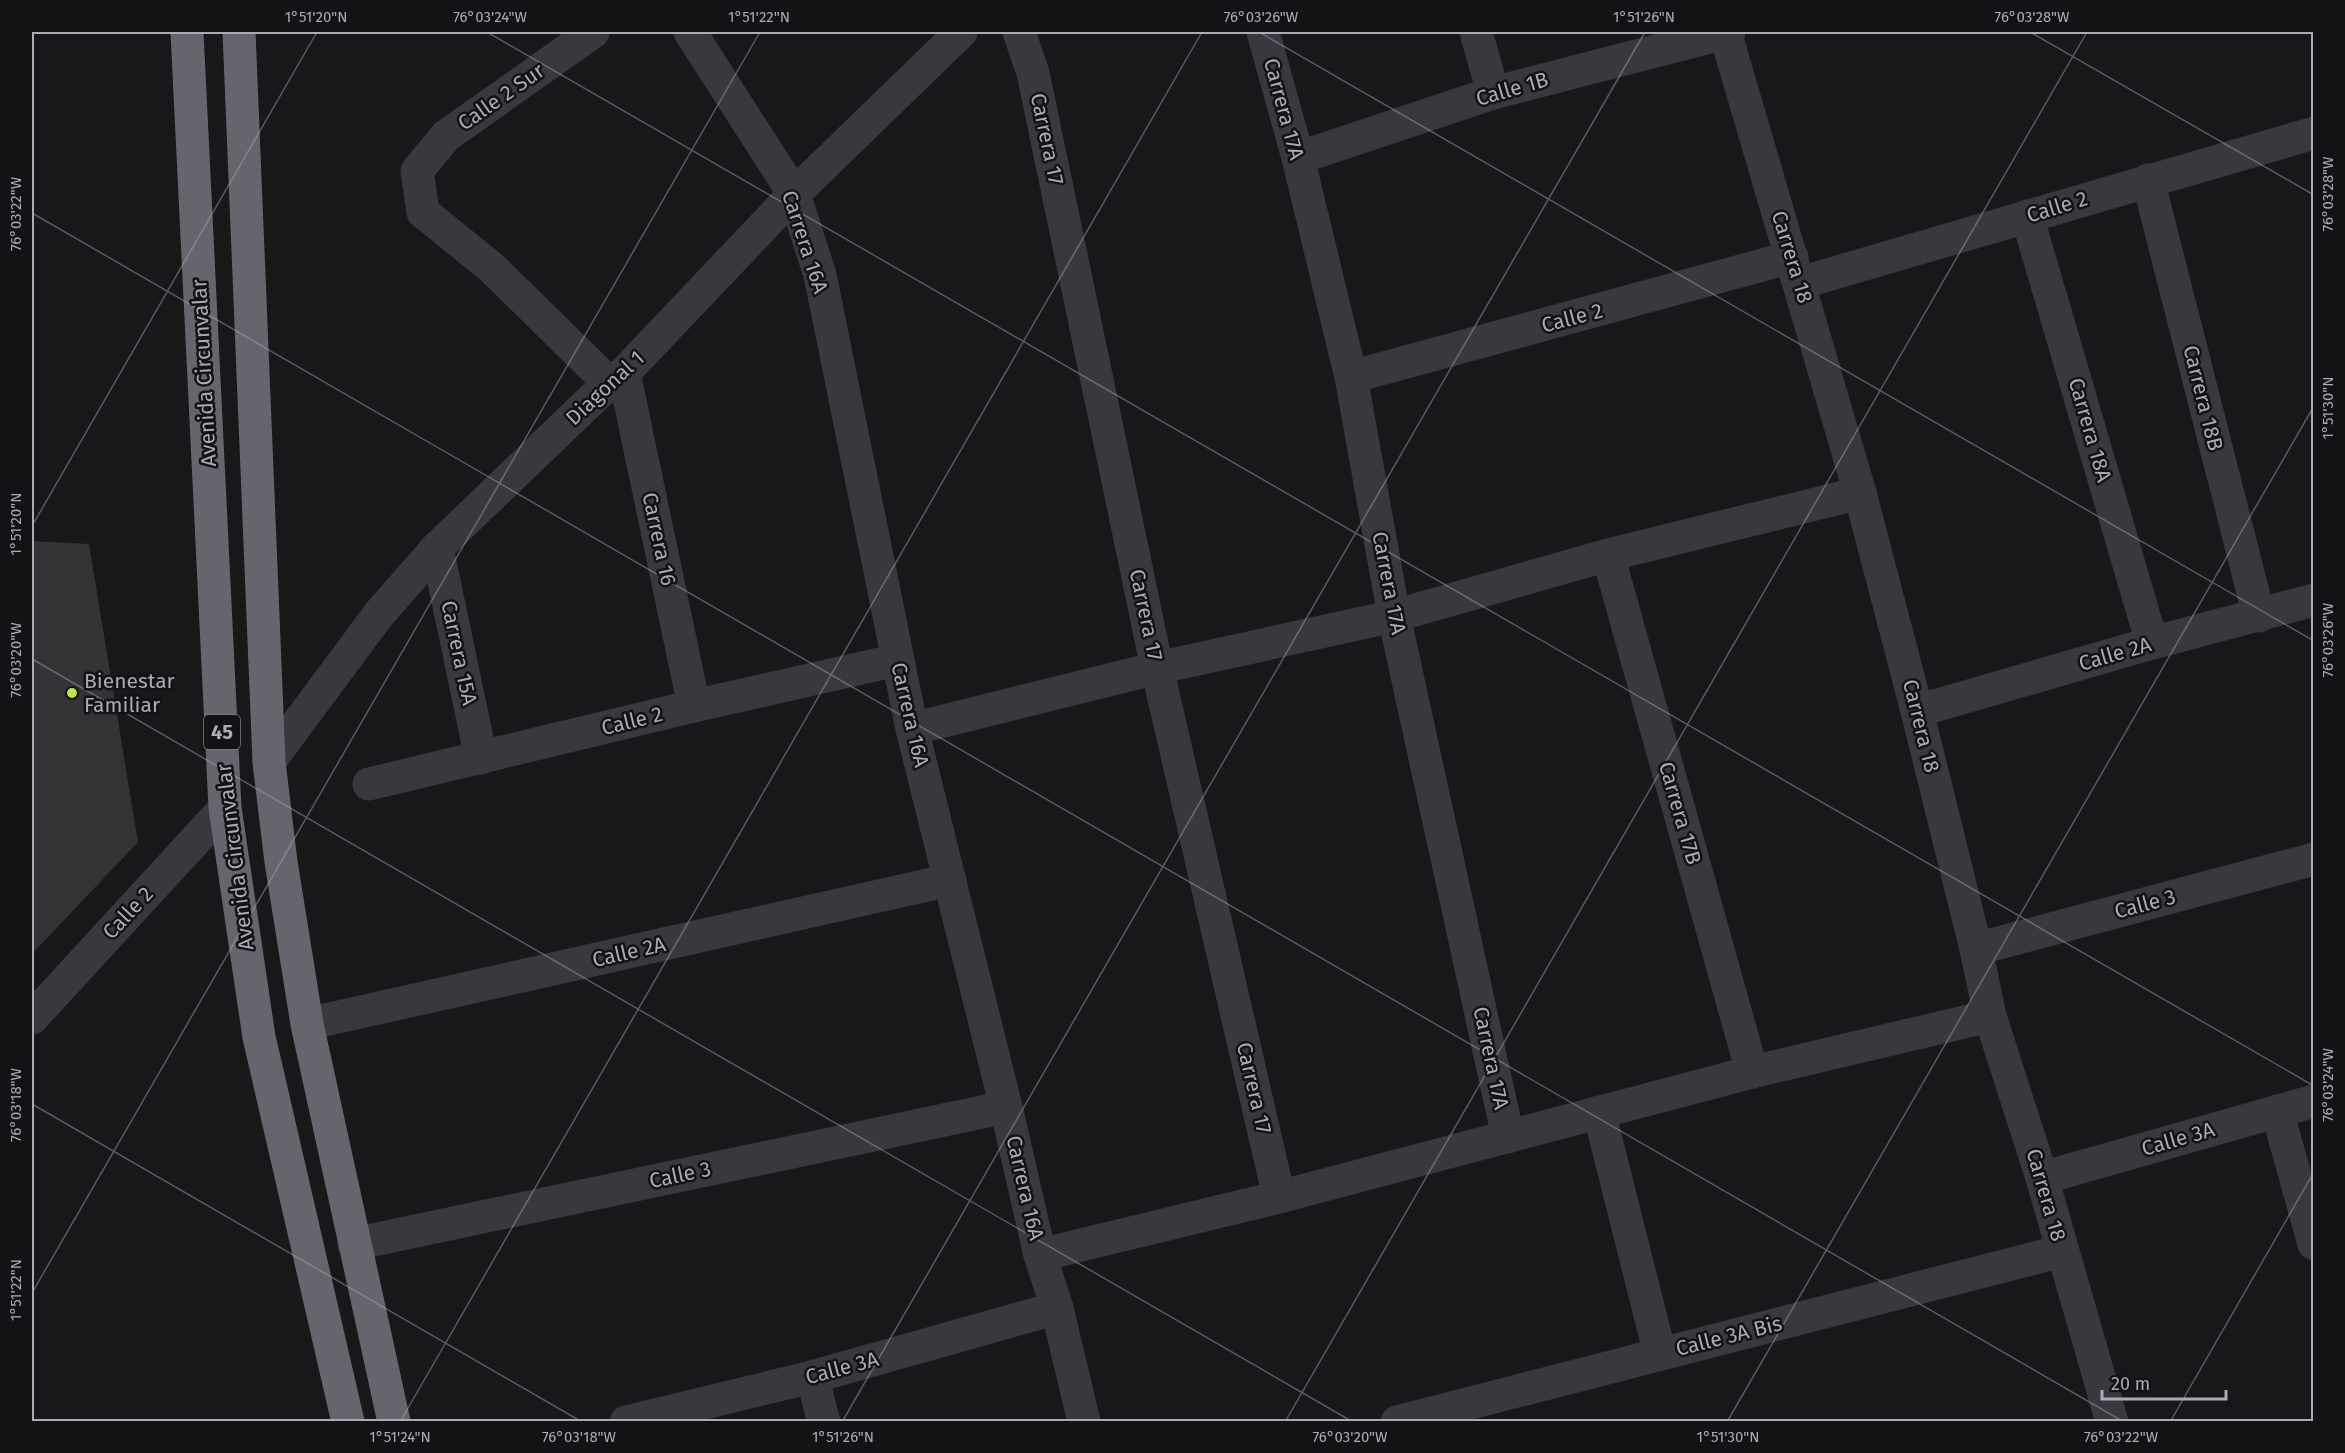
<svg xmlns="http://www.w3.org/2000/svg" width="2345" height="1453" font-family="'Fira Sans',sans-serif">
	<rect width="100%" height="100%" fill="#181719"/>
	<polygon fill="#343235" points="32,541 89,544 138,842 32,954"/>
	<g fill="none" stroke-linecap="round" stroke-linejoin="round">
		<g stroke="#3a383e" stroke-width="33">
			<polyline points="593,32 446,136 417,171 423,212 492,268 609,383"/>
			<polyline points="690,32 794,194 820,275 912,729 1006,1107 1040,1255 1057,1308 1084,1422"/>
			<polyline points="1019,32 1033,73 1157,668 1279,1197"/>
			<polyline points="1263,32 1298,158 1351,377 1394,616 1508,1137"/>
			<polyline points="1476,32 1493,93"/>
			<polyline points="1725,32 1860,493 1917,711 1976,949 1990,1016 2042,1178 2112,1422"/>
			<polyline points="1298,158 1493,93 1729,32"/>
			<polyline points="2148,180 2259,616"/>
			<polyline points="2027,216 2152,643"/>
			<polyline points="1800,283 2314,133"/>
			<polyline points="624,373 694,706"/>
			<polyline points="1351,377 1792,257"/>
			<polyline points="437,548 481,758"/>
			<polyline points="1608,555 1752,1072"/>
			<polyline points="1917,711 2152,643 2314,600"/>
			<polyline points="912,729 1157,668 1394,616 1608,555 1860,493"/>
			<polyline points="269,762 379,614 437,548 609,383 624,373 794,194 961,32"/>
			<polyline points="369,784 694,706 897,660"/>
			<polyline points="1976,949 2314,859"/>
			<polyline points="32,1018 225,808"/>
			<polyline points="307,1024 950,880"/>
			<polyline points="2277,1111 2314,1244"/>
			<polyline points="1599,1112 1660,1354"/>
			<polyline points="2042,1178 2314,1101"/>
			<polyline points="354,1244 1006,1107"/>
			<polyline points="1040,1255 1279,1197 1752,1072 1990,1016"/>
			<polyline points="812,1377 824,1422"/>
			<polyline points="626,1422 812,1377 1057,1308"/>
			<polyline points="1397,1422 2062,1251"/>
		</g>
		<g stroke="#68646e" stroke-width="33">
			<polyline points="187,32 225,808 259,1037 348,1422"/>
			<polyline points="239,32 269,762 281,862 307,1024 394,1422"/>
		</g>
	</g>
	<path fill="none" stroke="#aea9b8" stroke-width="1.5" stroke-opacity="0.45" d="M487 32 2314 1086M1259 32 2314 641M2030 32 2314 195M32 213 2124 1422M32 526 317 32M32 659 1353 1422M32 1104 582 1422M32 1293 760 32M400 1422 1202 32M842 1422 1645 32M1285 1422 2087 32M1727 1422 2314 406M2170 1422 2314 1172"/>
	<circle fill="#baeb3c" stroke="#131214" stroke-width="2" cx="72" cy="693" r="6"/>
	<g text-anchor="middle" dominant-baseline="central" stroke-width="5" stroke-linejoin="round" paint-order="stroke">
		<rect fill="#131214" stroke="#807c87" stroke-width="1.5" x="204" y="715" width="36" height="34" rx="4.5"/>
		<g font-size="20" font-weight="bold" fill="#aea9b8">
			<text x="222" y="732">45</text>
		</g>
		<g font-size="21" fill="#aea9b8" stroke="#131214">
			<text transform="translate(1512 89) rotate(-16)">Calle 1B</text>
			<text transform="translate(501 97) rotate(-35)">Calle 2 Sur</text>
			<text transform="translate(1284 109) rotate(75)">Carrera 17A</text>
			<text transform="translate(1047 139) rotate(78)">Carrera 17</text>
			<text transform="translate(2057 207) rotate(-17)">Calle 2</text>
			<text transform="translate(805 242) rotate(72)">Carrera 16A</text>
			<text transform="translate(1792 257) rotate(73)">Carrera 18</text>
			<text transform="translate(1572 318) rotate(-15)">Calle 2</text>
			<text transform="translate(204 373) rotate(-93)">Avenida Circunvalar</text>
			<text transform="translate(605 388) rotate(-43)">Diagonal 1</text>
			<text transform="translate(2203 398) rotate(76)">Carrera 18B</text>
			<text transform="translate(2090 430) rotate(74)">Carrera 18A</text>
			<text transform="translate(659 539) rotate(78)">Carrera 16</text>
			<text transform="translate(1389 583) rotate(79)">Carrera 17A</text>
			<text transform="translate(1146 615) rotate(78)">Carrera 17</text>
			<text transform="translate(459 653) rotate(78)">Carrera 15A</text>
			<text transform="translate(2115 654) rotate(-16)">Calle 2A</text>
			<text transform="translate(910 715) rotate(77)">Carrera 16A</text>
			<text transform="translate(632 721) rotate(-14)">Calle 2</text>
			<text transform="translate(1921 726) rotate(76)">Carrera 18</text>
			<text transform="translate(1680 813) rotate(74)">Carrera 17B</text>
			<text transform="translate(235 857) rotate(-97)">Avenida Circunvalar</text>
			<text transform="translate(2145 904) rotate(-15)">Calle 3</text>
			<text transform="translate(128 913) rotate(-47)">Calle 2</text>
			<text transform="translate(629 952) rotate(-13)">Calle 2A</text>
			<text transform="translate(1491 1058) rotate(78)">Carrera 17A</text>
			<text transform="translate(1254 1088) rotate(77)">Carrera 17</text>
			<text transform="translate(2178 1139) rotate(-16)">Calle 3A</text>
			<text transform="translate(680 1175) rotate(-12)">Calle 3</text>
			<text transform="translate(1025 1188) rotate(77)">Carrera 16A</text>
			<text transform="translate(2046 1195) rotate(74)">Carrera 18</text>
			<text transform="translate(1729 1336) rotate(-14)">Calle 3A Bis</text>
			<text transform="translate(842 1368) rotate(-15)">Calle 3A</text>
		</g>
		<g font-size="21" fill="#aea9b8" stroke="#131214" text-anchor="start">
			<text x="84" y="681">Bienestar<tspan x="84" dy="24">Familiar</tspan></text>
		</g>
	</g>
	<rect width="2345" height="1453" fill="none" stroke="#131214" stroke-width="66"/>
	<path d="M2102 1390v9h124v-9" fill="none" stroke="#aea9b8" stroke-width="3"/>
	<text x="2111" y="1390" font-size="18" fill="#aea9b8" stroke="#131214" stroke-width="4.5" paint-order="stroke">20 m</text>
	<rect x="33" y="33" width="2279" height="1387" fill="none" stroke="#aea9b8" stroke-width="2"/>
	<g font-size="15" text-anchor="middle" fill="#aea9b8">
		<text x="316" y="22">1°51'20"N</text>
		<text x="490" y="22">76°03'24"W</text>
		<text x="759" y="22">1°51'22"N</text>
		<text x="1261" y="22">76°03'26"W</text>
		<text x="1644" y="22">1°51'26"N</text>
		<text x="2032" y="22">76°03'28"W</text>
		<text transform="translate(2328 194) rotate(-90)" y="5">76°03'28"W</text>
		<text transform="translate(16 214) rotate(-90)" y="5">76°03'22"W</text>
		<text transform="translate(2328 408) rotate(-90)" y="5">1°51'30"N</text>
		<text transform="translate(16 524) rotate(-90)" y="5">1°51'20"N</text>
		<text transform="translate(2328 640) rotate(-90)" y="5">76°03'26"W</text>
		<text transform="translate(16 660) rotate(-90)" y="5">76°03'20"W</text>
		<text transform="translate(2328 1085) rotate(-90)" y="5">76°03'24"W</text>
		<text transform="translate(16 1105) rotate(-90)" y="5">76°03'18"W</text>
		<text transform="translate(16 1290) rotate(-90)" y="5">1°51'22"N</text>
		<text x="400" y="1442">1°51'24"N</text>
		<text x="579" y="1442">76°03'18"W</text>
		<text x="843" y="1442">1°51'26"N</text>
		<text x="1350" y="1442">76°03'20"W</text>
		<text x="1728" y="1442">1°51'30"N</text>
		<text x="2121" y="1442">76°03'22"W</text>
	</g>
</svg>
